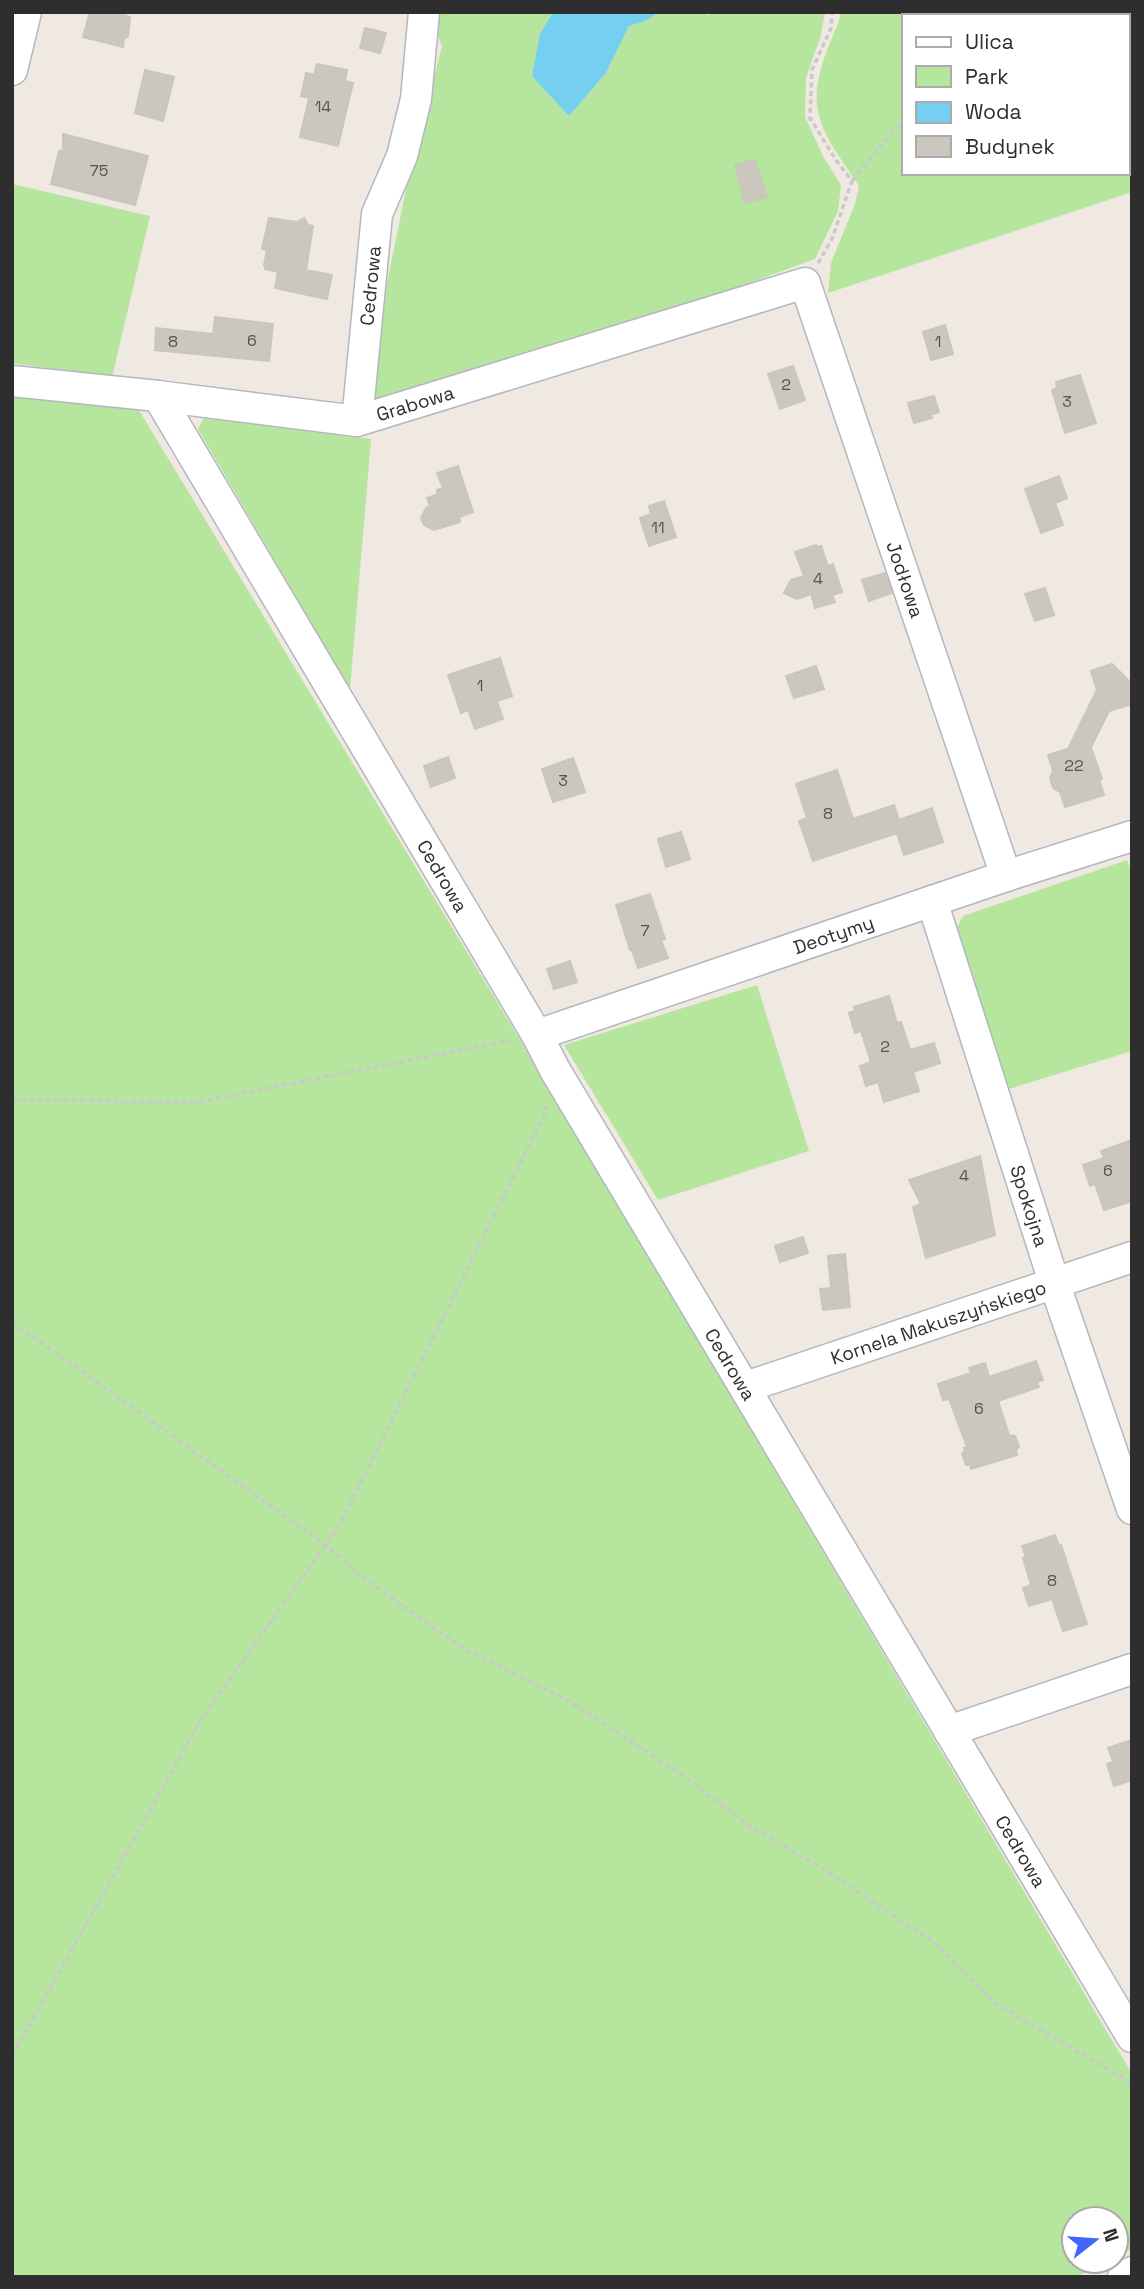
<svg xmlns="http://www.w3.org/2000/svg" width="1144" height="2289" font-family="'Space Grotesk',sans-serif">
	<rect width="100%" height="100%" fill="#efe9e1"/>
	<g fill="#b6e59e" fill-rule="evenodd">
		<path d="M432 12H553L540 34 568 116 606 73 629 26C640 23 647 18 656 14 666 9 698 11 709 15L712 12H825L821 35 806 78 805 117 824 158 841 185 838 211 815 259 653 318 376 405V337L407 185 442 46 431 20Z"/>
		<path d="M841 12H1132V192L828 293 831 263 855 204 859 186C826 136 803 115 826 53 831 38 838 27 841 12ZM904 16H1128V173H904Z"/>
		<polygon points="12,184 150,216 112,377 12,363"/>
		<polygon points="12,392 137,407 525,1048 1132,2074 1132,2249 1116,2257 1116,2219 1074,2219 1074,2261 1108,2261 1076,2277 16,2277 12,2269"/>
		<polygon points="205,416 371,439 350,689 198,429"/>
		<polygon points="1127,860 1132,874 1132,1051 1009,1089 956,929 963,916"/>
		<polygon points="757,985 809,1151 658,1200 564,1045"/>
	</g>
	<polygon fill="#75cff0" points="553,12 659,12 645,21 629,26 606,73 569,116 532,76 540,34"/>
	<g fill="#cbc7bf" stroke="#cbc5ba" stroke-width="2">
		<polygon points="90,12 114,12 130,17 128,36 124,39 123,47 83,37"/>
		<polygon points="365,28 386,33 380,53 360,48"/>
		<polygon points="317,64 347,70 345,81 353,83 338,146 300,137 309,98 301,96 306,73 314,75"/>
		<polygon points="145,70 174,77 163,121 135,113"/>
		<polygon points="63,134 148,156 135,205 51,184 59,151 63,150"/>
		<polygon points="755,160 767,197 745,203 735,165"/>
		<polygon points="269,218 297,222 304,218 308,225 313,226 306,270 332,275 327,299 275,288 278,272 265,269 266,266 264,265 267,250 262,249"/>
		<polygon points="215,317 273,324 269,361 155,350 156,328 213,334"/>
		<polygon points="945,325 953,354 931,360 923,332"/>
		<polygon points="793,366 805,400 780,409 768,374"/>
		<polygon points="1080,375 1096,423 1065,433 1052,390 1057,388 1056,382"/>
		<polygon points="934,396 939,412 930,415 932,418 914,423 908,403"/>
		<polygon points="458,466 473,512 459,517 460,522 434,530 424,525 421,518 426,508 430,506 427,498 438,494 437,490 443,488 437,473"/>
		<polygon points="1059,476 1067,498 1055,503 1063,525 1041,533 1025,489"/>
		<polygon points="664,501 676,537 649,546 640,518 651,514 649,506"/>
		<polygon points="816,545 816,547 821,546 828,566 833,564 842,592 832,595 835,602 815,608 811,594 797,599 784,593 791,580 804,576 795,552"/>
		<polygon points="885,573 892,593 869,601 862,580"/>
		<polygon points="1045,588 1054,615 1035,621 1025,594"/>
		<polygon points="500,658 512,696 497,701 503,719 475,729 468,710 461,713 448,675"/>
		<polygon points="1112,664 1132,684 1132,704 1109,711 1091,747 1102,779 1099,780 1104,795 1065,807 1060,792 1053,788 1050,778 1053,771 1048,755 1068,749 1097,690 1091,671"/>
		<polygon points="816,666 824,689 794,698 786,676"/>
		<polygon points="448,757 455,778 431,787 424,766"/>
		<polygon points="573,758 585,792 553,802 542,769"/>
		<polygon points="837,770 853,819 894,805 899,820 932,808 943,842 904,855 897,833 813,861 799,821 807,818 796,784"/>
		<polygon points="681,832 690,859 666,867 658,839"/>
		<polygon points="650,894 665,939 661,940 668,958 638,968 632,950 630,950 616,905"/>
		<polygon points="570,961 577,982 554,989 547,969"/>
		<polygon points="889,996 897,1023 901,1022 910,1050 934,1043 940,1063 913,1072 919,1091 884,1102 878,1082 866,1086 860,1066 871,1062 861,1031 855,1033 849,1013 855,1011 854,1007"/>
		<polygon points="1132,1140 1132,1201 1104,1210 1095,1184 1090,1186 1083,1165 1104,1158 1101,1151"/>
		<polygon points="980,1156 995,1235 926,1258 913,1207 921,1204 909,1180"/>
		<polygon points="803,1237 808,1253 780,1262 775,1246"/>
		<polygon points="845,1254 850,1307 823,1310 820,1289 831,1288 828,1256"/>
		<polygon points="1036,1361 1043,1380 1037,1382 1039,1387 998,1401 1009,1435 1015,1436 1019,1447 1016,1450 1017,1455 971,1469 970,1465 966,1465 962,1454 965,1451 964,1448 967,1447 949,1399 943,1400 938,1384 971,1373 969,1368 985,1363 989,1377"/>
		<polygon points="1055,1535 1059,1546 1061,1545 1087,1624 1063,1631 1052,1599 1029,1606 1023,1588 1031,1585 1023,1558 1026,1557 1022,1546"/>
		<polygon points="1132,1740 1132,1780 1114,1786 1107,1764 1113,1762 1108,1748"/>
	</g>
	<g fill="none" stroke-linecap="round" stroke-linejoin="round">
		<g stroke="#b4b7c1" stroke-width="33">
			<g id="minor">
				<polyline points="12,70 26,12"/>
				<path id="s1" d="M12 381 158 396 357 421 805 283 1006 876"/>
				<path id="s2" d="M158 396 537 1035 555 1070 1132 2037"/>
				<path id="s3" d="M357 421 377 214 402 156 416 99 424 12"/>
				<path id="s4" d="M932 901 1054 1282 1132 1509"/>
				<path id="s5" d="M537 1035 1006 876 1132 836"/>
				<path id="s6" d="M746 1387 1132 1257"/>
				<polyline points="949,1731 1132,1669"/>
				<polyline points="1123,2277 1132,2272"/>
			</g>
		</g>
		<g stroke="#c9c9c9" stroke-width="3.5" stroke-dasharray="5 3.5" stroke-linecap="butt">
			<polyline points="1038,16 1043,12"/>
			<polyline points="852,181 891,133 904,123"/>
			<polyline points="818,263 832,239 852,181 836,160 810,118 812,70 831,28 832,12"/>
			<polyline points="12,1100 198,1102 511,1040"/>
			<polyline points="12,1322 326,1545 358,1574 464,1649 569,1701 688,1779 748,1825 825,1870 932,1941 996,2004 1132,2083"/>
			<polyline points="12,2056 202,1718 339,1526 544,1115 546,1106"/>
		</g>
		<use href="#minor" stroke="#fff" stroke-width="30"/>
	</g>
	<g text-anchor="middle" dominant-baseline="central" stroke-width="6" stroke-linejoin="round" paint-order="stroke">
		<g font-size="16" fill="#555452">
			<text x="323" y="106">14</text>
			<text x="99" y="170">75</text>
			<text x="252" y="340">6</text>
			<text x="173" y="341">8</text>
			<text x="938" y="341">1</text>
			<text x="786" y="384">2</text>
			<text x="1067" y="401">3</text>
			<text x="658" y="527">11</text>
			<text x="818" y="578">4</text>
			<text x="480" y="685">1</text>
			<text x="1074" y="765">22</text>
			<text x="563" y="780">3</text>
			<text x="828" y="813">8</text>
			<text x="645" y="930">7</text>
			<text x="885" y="1046">2</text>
			<text x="1108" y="1170">6</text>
			<text x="964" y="1175">4</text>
			<text x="979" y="1408">6</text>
			<text x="1052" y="1580">8</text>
		</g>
		<g font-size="19" fill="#2e2e2e" stroke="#fff">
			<text stroke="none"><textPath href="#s3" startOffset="136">Cedrowa</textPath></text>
			<text stroke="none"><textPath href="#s1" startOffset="408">Grabowa</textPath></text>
			<text stroke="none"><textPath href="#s1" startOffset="1129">Jodłowa</textPath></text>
			<text stroke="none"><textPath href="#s2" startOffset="558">Cedrowa</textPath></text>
			<text stroke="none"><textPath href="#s5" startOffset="313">Deotymy</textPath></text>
			<text stroke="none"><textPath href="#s4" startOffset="320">Spokojna</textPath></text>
			<text stroke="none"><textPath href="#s6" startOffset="203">Kornela Makuszyńskiego</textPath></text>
			<text stroke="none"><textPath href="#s2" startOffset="1125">Cedrowa</textPath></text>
			<text stroke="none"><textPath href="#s2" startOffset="1692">Cedrowa</textPath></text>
		</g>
	</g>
	<rect width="1144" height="2289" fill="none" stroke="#2e2e2e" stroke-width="28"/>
	<rect x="902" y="14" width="228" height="161" fill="#ffffff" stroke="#ababab" stroke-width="2"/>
	<rect x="916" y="37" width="35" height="10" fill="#ffffff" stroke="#ababab" stroke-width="2"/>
	<text x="965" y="49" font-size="21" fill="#2e2e2e">Ulica</text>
	<rect x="916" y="66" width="35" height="21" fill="#b6e59e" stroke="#ababab" stroke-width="2"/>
	<text x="965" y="84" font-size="21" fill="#2e2e2e">Park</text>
	<rect x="916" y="102" width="35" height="21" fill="#75cff0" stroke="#ababab" stroke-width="2"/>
	<text x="965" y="119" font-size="21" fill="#2e2e2e">Woda</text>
	<rect x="916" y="136" width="35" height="21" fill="#cbc7bf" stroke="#ababab" stroke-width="2"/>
	<text x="965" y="154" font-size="21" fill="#2e2e2e">Budynek</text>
	<g transform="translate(1095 2240) rotate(73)"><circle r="33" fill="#ffffff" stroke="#ababab" stroke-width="2"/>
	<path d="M0-5L12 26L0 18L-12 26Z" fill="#4264fb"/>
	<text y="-10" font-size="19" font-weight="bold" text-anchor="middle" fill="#2e2e2e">N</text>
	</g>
</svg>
